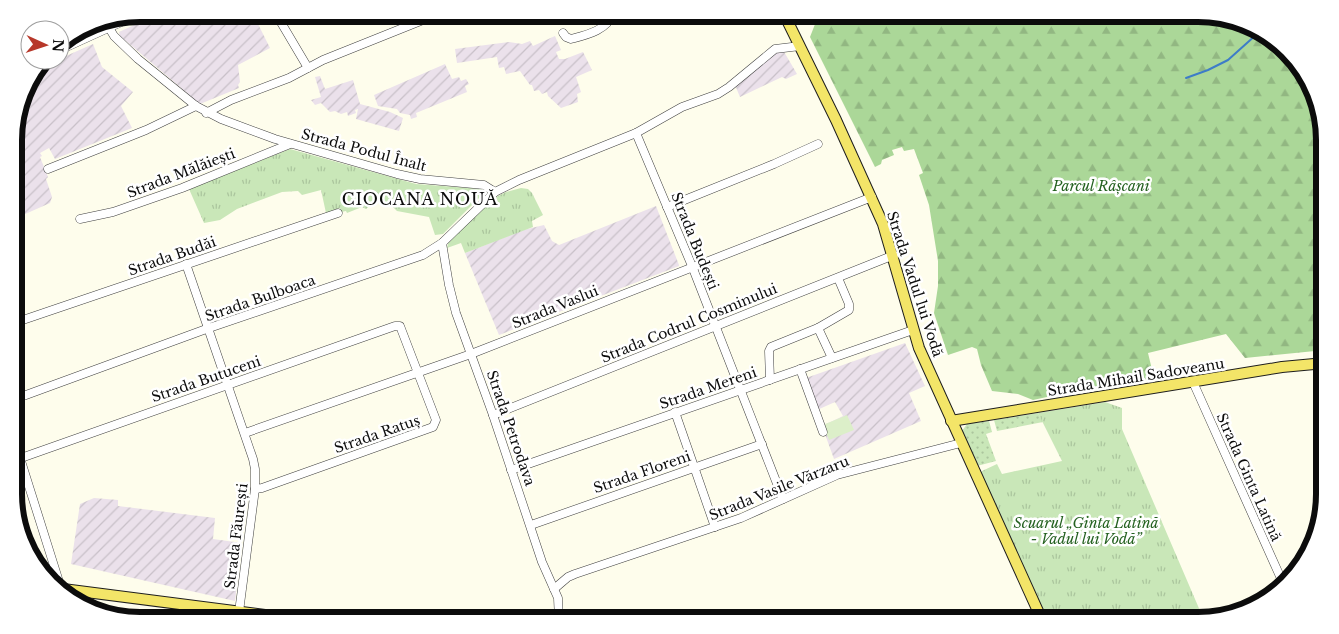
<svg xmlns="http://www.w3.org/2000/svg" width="1339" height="634" font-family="'Libre Baskerville',serif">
	<defs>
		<pattern id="industrial-furrows" width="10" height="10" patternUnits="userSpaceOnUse" patternTransform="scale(1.25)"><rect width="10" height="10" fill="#ebe1eb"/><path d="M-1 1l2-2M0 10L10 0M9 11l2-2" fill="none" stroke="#c8c0c8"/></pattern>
		<pattern id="grass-dots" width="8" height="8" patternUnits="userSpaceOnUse" patternTransform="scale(1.25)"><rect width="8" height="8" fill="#c9e7b8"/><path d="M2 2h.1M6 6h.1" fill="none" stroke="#abc59d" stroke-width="1.8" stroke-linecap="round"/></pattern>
		<pattern id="forest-firs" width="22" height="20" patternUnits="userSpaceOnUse" patternTransform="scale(1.25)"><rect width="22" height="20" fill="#abd798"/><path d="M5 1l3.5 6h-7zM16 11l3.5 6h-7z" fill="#92b782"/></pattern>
		<pattern id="park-tufts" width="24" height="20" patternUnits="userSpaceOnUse" patternTransform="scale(1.25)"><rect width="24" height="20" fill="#c9e7b8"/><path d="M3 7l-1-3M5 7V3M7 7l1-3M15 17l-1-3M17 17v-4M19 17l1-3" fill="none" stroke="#abc59d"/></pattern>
	</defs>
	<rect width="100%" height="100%" fill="#fefdec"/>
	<g fill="url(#industrial-furrows)">
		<polygon points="158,14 253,14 270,48 238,65 240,82 238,85 239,88 200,104 120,36 119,32"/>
		<polygon points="555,36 561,50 556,52 559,59 565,59 583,52 592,70 576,77 581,92 577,94 578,102 561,108 548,96 547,92 542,94 539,90 534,91 532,85 530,85 520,71 506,74 504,67 499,68 497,57 457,63 455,49 509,42 522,44 530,41 533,46"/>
		<polygon points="93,44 102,67 133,92 121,106 132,128 55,159 49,148 40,153 42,156 40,157 48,177 46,179 52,197 50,203 14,219 14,132 27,84 39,68"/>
		<polygon points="783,50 797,74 786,79 782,77 740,97 735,85 776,53"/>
		<polygon points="445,64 452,79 459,77 461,81 466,79 469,84 465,86 467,92 416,113 417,117 411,119 410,115 400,113 397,109 378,106 374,95"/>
		<polygon points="320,76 325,89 353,80 360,104 390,112 403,118 399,131 356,119 358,109 355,110 356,113 348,116 347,112 341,114 335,111 330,112 321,103 315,105 311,100 321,97 315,77"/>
		<polygon points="656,206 679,265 679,266 499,335 465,253 523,230 544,225 552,241 559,245"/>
		<polygon points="905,343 925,386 909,393 921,421 834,459 822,426 843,416 835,402 817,410 806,378"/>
		<polygon points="94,498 118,500 118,506 215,518 213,539 242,543 235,601 71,564 80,504"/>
	</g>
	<g fill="url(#grass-dots)">
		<polygon points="1038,413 1043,422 997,431 994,420"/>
		<polygon points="989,421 992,432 986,434 996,461 977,466 962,431 967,424"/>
	</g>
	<polygon fill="url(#forest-firs)" points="819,14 1199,14 1254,27 1299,63 1324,124 1325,350 1245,358 1226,334 1148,353 1154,378 1070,392 1033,400 1018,394 992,391 981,365 977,349 972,347 948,355 934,313 938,286 938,261 929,205 919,175 923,173 914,149 904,151 902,147 892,150 894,155 882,160 881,164 875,167 810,37"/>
	<g fill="url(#park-tufts)">
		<polygon points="290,149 416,184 482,189 483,194 443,234 435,235 429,217 397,211 391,205 379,201 374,202 366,209 362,207 347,213 346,211 341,212 340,208 326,213 321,190 302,195 298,191 282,192 237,209 220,220 204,223 189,189"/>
		<polygon points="521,188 528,189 532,193 543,215 532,221 533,227 465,253 461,243 447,248 449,240 496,197 506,192"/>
		<polygon points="1105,402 1122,408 1122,429 1204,620 1047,620 981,474 982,471 997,464 1002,474 1062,461 1038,413"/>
	</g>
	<polygon fill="#dcefc9" points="847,415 854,430 829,440 823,425"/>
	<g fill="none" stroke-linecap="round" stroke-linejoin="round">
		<polyline stroke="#3d7cc8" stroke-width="2" points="1186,78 1208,70 1228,60 1257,34 1261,32"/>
		<g stroke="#3f3f3f" stroke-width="9">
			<g id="minor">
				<polyline points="276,14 308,68"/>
				<polyline points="105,21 114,36 138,59 196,106 221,119 275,139 397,174 420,179 484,185 495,192"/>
				<path d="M563 33 566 37 571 39C586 35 608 30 612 14"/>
				<polyline points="60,50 139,14"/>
				<polyline points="206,113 231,100 289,78 323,60 438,14"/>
				<polyline points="636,133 692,266 783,499"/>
				<polyline points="48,169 146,130 196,106"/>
				<polyline points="667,207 774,164 818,144"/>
				<polyline points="80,219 113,212 182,188 290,144"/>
				<polyline points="442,243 449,285 456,313 493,415 542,562 558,598 559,620"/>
				<polyline points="186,264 253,459 255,469 255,489 239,612"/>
				<polyline points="14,323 338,213"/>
				<polyline points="832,358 818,328 849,310 849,304 838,278"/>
				<polyline points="800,369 823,432"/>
				<polyline points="770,380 769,351 771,347 818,328"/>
				<polyline points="1193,382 1283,583"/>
				<polyline points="15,399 209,328 423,255 442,243 495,192 519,180 636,133 682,107 718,94 729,87 775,49 800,46"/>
				<polyline points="675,412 715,527"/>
				<polyline points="493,415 894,255"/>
				<polyline points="245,433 471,354 872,197"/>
				<polyline points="15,442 61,588"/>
				<polyline points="21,458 395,326 400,326 436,420 433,427 262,488 255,489"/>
				<polyline points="511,470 913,330"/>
				<polyline points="531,525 762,444"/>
				<polyline points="554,589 568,577 575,574 741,518 837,475 961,443"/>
			</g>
		</g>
		<g stroke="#1d1d1d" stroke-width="12">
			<g id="major">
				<polyline points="784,14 836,120 883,224 919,348 1042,620"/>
				<polyline points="951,421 1282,367 1325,363"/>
				<polyline points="63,589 304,620"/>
			</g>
		</g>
		<use href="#minor" stroke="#fff" stroke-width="8"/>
		<use href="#major" stroke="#f3e568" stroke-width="10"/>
	</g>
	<g text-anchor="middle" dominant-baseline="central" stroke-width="5" stroke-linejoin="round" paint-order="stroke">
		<g font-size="14" fill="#0c0c0c" stroke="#fff">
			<text transform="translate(364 150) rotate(15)">Strada Podul Înalt</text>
			<text transform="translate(181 173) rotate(-21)">Strada Mălăiești</text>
			<text transform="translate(695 241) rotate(68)">Strada Budești</text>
			<text transform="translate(172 256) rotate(-19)">Strada Budăi</text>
			<text transform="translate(915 284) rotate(72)">Strada Vadul lui Vodă</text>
			<text transform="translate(260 298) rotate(-19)">Strada Bulboaca</text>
			<text transform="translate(555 307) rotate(-22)">Strada Vaslui</text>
			<text transform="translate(689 323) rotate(-22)">Strada Codrul Cosminului</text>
			<text transform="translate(1136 377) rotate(-9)">Strada Mihail Sadoveanu</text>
			<text transform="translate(206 379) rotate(-19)">Strada Butuceni</text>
			<text transform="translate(708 388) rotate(-19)">Strada Mereni</text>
			<text transform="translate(511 428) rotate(71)">Strada Petrodava</text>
			<text transform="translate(377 434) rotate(-19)">Strada Ratuș</text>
			<text transform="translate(642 472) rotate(-19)">Strada Floreni</text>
			<text transform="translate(1249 477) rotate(66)">Strada Ginta Latină</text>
			<text transform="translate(779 488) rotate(-22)">Strada Vasile Vărzaru</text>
			<text transform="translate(236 536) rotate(-83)">Strada Făurești</text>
		</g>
		<g font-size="14" font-style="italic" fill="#246120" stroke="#fff">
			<text x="1101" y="186">Parcul Râșcani</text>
			<text x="1086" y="523">Scuarul „Ginta Latină<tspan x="1086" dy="16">- Vadul lui Vodă”</tspan></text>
		</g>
		<g font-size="16" letter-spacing="1" fill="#0c0c0c" stroke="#fff">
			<text x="420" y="199">CIOCANA NOUĂ</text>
		</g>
	</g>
	<path d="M0 0H1339V634H0ZM140 22H1198A118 118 0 0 1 1316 140V494A118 118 0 0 1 1198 612H140A118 118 0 0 1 22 494V140A118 118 0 0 1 140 22Z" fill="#fff" fill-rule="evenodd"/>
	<path fill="none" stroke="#0c0c0c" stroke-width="6" d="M140 22H1198A118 118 0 0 1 1316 140V494A118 118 0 0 1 1198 612H140A118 118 0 0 1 22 494V140A118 118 0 0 1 140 22Z"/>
	<g transform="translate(45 45) rotate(93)"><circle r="24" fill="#ffffff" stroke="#9e9e9e"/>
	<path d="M0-4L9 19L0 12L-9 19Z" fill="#b7382a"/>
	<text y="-8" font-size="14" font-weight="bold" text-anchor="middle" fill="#0c0c0c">N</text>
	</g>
</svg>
